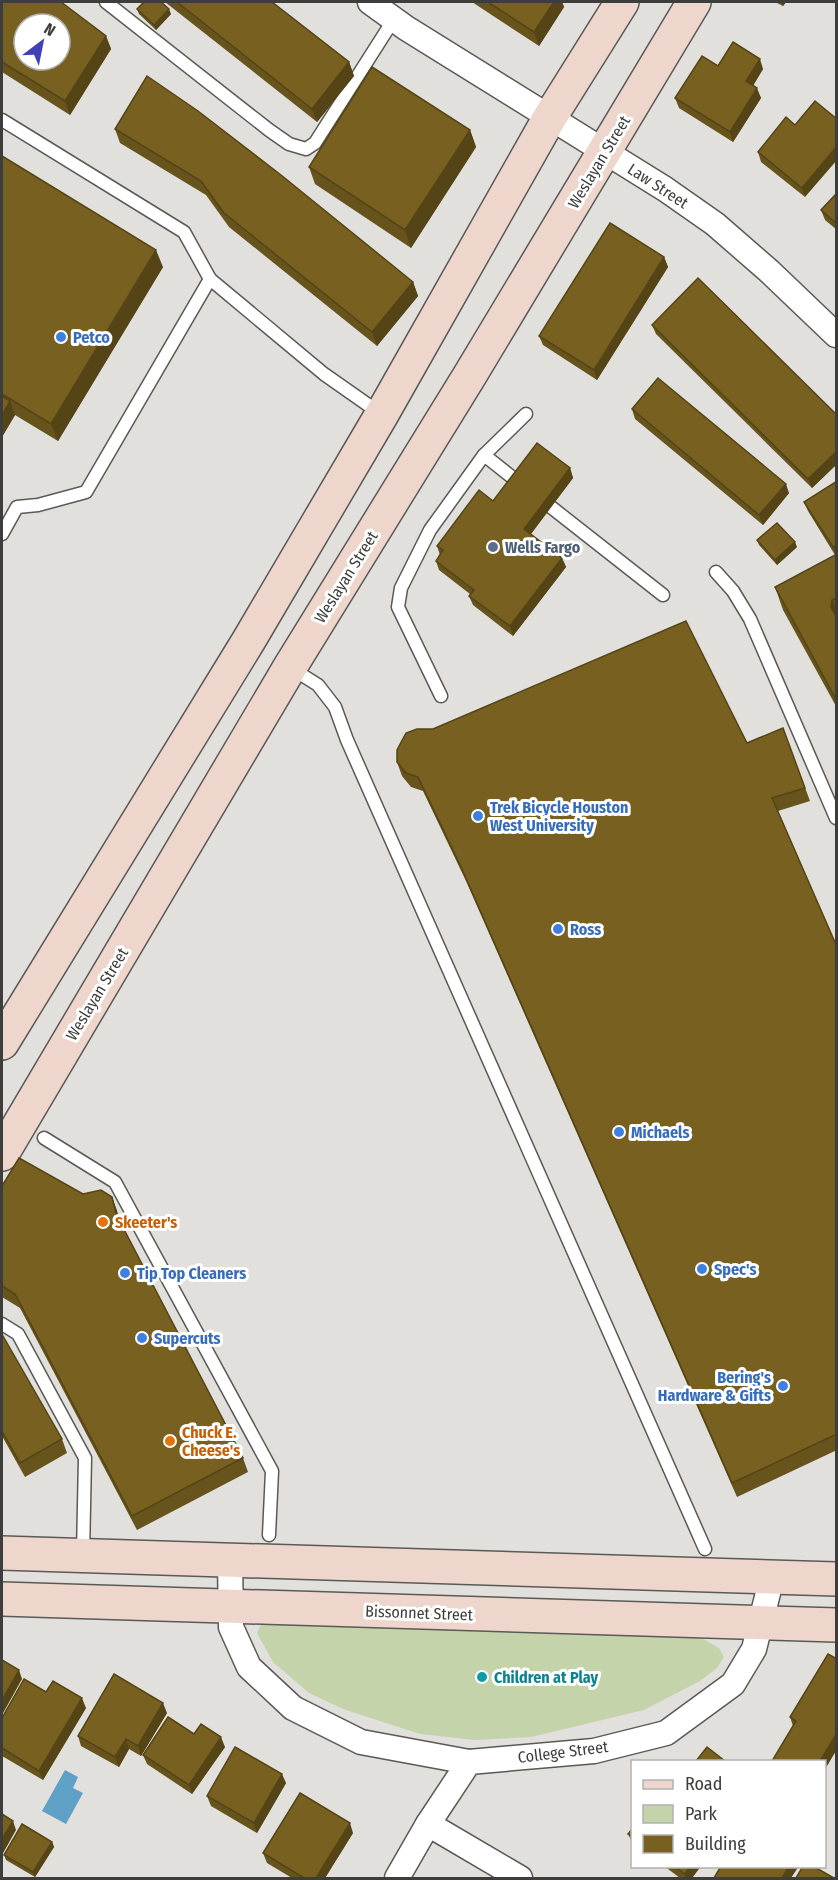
<svg xmlns="http://www.w3.org/2000/svg" width="838" height="1880" font-family="'Fira Sans Condensed',sans-serif">
	<rect width="100%" height="100%" fill="#e1e0dd"/>
	<polygon fill="#c4d3aa" points="273,1623 696,1635 719,1648 724,1657 717,1668 700,1681 644,1710 531,1737 475,1740 420,1734 343,1709 309,1693 273,1662 257,1633 261,1625"/>
	<polygon fill="#5ea0c6" points="65,1770 78,1777 73,1788 83,1793 66,1824 42,1811"/>
	<g fill="none" stroke-linecap="round" stroke-linejoin="round">
		<g stroke="#5a5956" stroke-width="15">
			<g id="service">
				<polyline points="106,2 269,130 289,144 306,149 315,143 394,19"/>
				<polyline points="2,120 184,232 210,279 324,374 381,414"/>
				<polyline points="484,455 518,482"/>
				<polyline points="551,507 663,595"/>
				<polyline points="2,534 17,507 38,505 86,492 210,279"/>
				<polyline points="716,572 733,591 750,619 836,818"/>
				<polyline points="291,668 318,685 335,707 347,740 705,1549"/>
				<polyline points="441,696 398,607 401,588 430,530 484,455 526,414"/>
				<polyline points="44,1138 115,1182 272,1471 269,1535"/>
				<polyline points="2,1324 18,1334 85,1458 83,1554"/>
			</g>
		</g>
		<g stroke="#5a5956" stroke-width="27">
			<g id="minor">
				<polyline points="370,2 406,28 665,189 715,224 769,271 836,335"/>
				<polyline points="230,1560 231,1627 249,1667 293,1708 361,1742 469,1762"/>
				<polyline points="428,1824 520,1878"/>
				<polyline points="397,1878 428,1824 469,1762 594,1751 666,1733 733,1684 754,1649 772,1577"/>
			</g>
		</g>
		<g stroke="#5a5956" stroke-width="36">
			<g id="secondary">
				<polyline points="2,1043 249,640 382,414 550,117 622,2"/>
				<polyline points="2,1154 290,667 470,375 694,2"/>
				<polyline points="2,1553 836,1579"/>
				<polyline points="2,1599 836,1625"/>
			</g>
		</g>
		<use href="#service" stroke="#fff" stroke-width="12"/>
		<use href="#minor" stroke="#fff" stroke-width="24"/>
		<use href="#secondary" stroke="#eed6cc" stroke-width="33"/>
	</g>
	<g fill="#67531c">
		<polygon points="2,2 106,36 111,49 70,115 2,72"/>
		<polygon points="165,2 272,2 349,62 354,76 317,122"/>
		<polygon points="472,2 562,2 564,7 539,46"/>
		<polygon points="775,2 786,2 783,6"/>
		<polygon points="137,9 171,14 156,30 139,14"/>
		<polygon points="718,66 763,69 753,85 761,98 733,142 679,108 675,98"/>
		<polygon points="795,125 805,197 761,162 758,152"/>
		<polygon points="115,129 413,282 418,296 377,346 229,227 206,195 120,143"/>
		<polygon points="470,130 476,147 411,248 315,184 309,167"/>
		<polygon points="2,156 163,267 58,441 15,415 2,437"/>
		<polygon points="837,193 837,230 825,220 821,210"/>
		<polygon points="664,257 668,267 597,380 543,345 539,336"/>
		<polygon points="652,325 837,415 837,464 812,488 656,334"/>
		<polygon points="632,409 789,493 763,525 635,419"/>
		<polygon points="570,468 573,478 531,534 562,558 566,567 513,636 473,605 469,596 470,594 439,570 436,561 440,555 437,546 493,501"/>
		<polygon points="837,481 837,708 783,610 775,587 835,555 808,511 804,502"/>
		<polygon points="757,540 797,547 777,565 759,545"/>
		<polygon points="783,728 810,801 778,811 837,947 837,1450 737,1497 466,881 423,791 411,787 402,776 397,762 747,743"/>
		<polygon points="2,1186 112,1197 117,1211 119,1221 243,1458 248,1472 137,1530 20,1308 2,1297"/>
		<polygon points="2,1337 62,1439 67,1453 25,1477 2,1436"/>
		<polygon points="837,1659 837,1749 825,1769 825,1761 793,1726 790,1717"/>
		<polygon points="86,1708 43,1780 2,1756 2,1718"/>
		<polygon points="167,1713 141,1756 129,1749 119,1767 81,1746 78,1736"/>
		<polygon points="194,1734 225,1747 192,1794 147,1764 143,1755"/>
		<polygon points="286,1783 257,1833 211,1806 207,1796"/>
		<polygon points="633,1828 633,1844 628,1834"/>
		<polygon points="353,1833 325,1878 292,1878 267,1863 263,1853"/>
		<polygon points="52,1842 54,1847 35,1877 6,1860 4,1855"/>
		<polygon points="664,1866 701,1866 692,1878 680,1878"/>
	</g>
	<g fill="#544416">
		<polygon points="554,2 562,2 564,7 539,46 534,32"/>
		<polygon points="781,2 786,2 783,6"/>
		<polygon points="169,9 171,14 156,30 154,25"/>
		<polygon points="106,36 111,49 70,115 65,101"/>
		<polygon points="760,59 763,69 750,91 746,81"/>
		<polygon points="349,62 354,76 317,122 312,109"/>
		<polygon points="757,88 761,98 733,142 730,132"/>
		<polygon points="470,130 476,147 411,248 405,230"/>
		<polygon points="837,146 837,160 805,197 802,188"/>
		<polygon points="156,250 163,267 58,441 51,424"/>
		<polygon points="664,257 668,267 597,380 594,370"/>
		<polygon points="413,282 418,296 377,346 372,332"/>
		<polygon points="10,401 15,415 2,437 2,415"/>
		<polygon points="837,451 837,464 812,488 808,479"/>
		<polygon points="570,468 573,478 527,539 524,529"/>
		<polygon points="786,484 789,493 763,525 759,515"/>
		<polygon points="795,542 797,547 777,565 775,560"/>
		<polygon points="837,544 837,556 836,556 833,547"/>
		<polygon points="562,558 566,567 513,636 510,626"/>
		<polygon points="832,600 837,611 837,624 831,607"/>
		<polygon points="112,1197 117,1211 121,1228 116,1214"/>
		<polygon points="19,1670 22,1679 2,1715 2,1700"/>
		<polygon points="82,1698 86,1708 43,1780 39,1771"/>
		<polygon points="163,1703 167,1713 141,1756 138,1746"/>
		<polygon points="837,1733 837,1749 825,1769 825,1761 820,1761"/>
		<polygon points="221,1737 225,1747 192,1794 189,1785"/>
		<polygon points="126,1739 129,1749 119,1767 115,1757"/>
		<polygon points="282,1774 286,1783 257,1833 254,1823"/>
		<polygon points="13,1821 16,1830 2,1855 2,1839"/>
		<polygon points="350,1823 353,1833 325,1878 316,1878"/>
		<polygon points="52,1842 54,1847 35,1877 33,1872"/>
		<polygon points="690,1866 701,1866 692,1878 686,1878 685,1874"/>
		<polygon points="789,1866 799,1866 791,1878 782,1878"/>
	</g>
	<g fill="#786120" stroke="#544416" stroke-width="1.5" fill-rule="evenodd">
		<path d="M2 2H61L106 36 65 101 2 62ZM24 24H60V60H24Z"/>
		<polygon points="144,2 161,2 169,9 154,25 137,9"/>
		<polygon points="177,2 272,2 349,62 312,109"/>
		<polygon points="488,2 554,2 534,32"/>
		<polygon points="733,42 760,59 746,81 757,88 730,132 675,98 702,56 718,66"/>
		<polygon points="372,67 470,130 405,230 309,167"/>
		<polygon points="147,76 198,111 281,175 413,282 372,332 224,213 201,181 115,129"/>
		<polygon points="815,101 837,119 837,146 802,188 758,152 786,117 795,125"/>
		<polygon points="2,156 156,250 51,424 2,394"/>
		<polygon points="837,193 837,224 821,210"/>
		<polygon points="610,223 664,257 594,370 539,336"/>
		<polygon points="698,278 837,415 837,451 808,479 652,325"/>
		<polygon points="658,378 786,484 759,515 632,409"/>
		<polygon points="2,396 10,401 2,415"/>
		<polygon points="537,443 570,468 524,529 562,558 510,626 469,596 474,590 436,561 443,550 437,546 479,490 493,501"/>
		<polygon points="837,481 837,544 833,547 804,502"/>
		<polygon points="777,523 795,542 775,560 757,540"/>
		<polygon points="837,554 837,598 832,600 831,607 837,618 837,701 775,587"/>
		<polygon points="686,621 747,743 783,728 805,788 772,798 837,947 837,1434 732,1483 461,867 418,777 406,773 397,762 397,750 406,733 417,729 433,729"/>
		<polygon points="19,1158 83,1194 101,1190 112,1197 116,1214 243,1458 132,1516 15,1294 2,1286 2,1186"/>
		<polygon points="3,1336 62,1439 20,1463 2,1431 2,1337"/>
		<polygon points="828,1654 837,1659 837,1733 820,1761 772,1761 796,1721 790,1717"/>
		<polygon points="2,1660 19,1670 2,1700"/>
		<polygon points="114,1674 163,1703 138,1746 126,1739 115,1757 78,1736"/>
		<polygon points="24,1679 46,1692 53,1681 82,1698 39,1771 2,1748 2,1718"/>
		<polygon points="168,1717 194,1734 201,1724 221,1737 189,1785 143,1755"/>
		<polygon points="235,1747 282,1774 254,1823 207,1796"/>
		<polygon points="707,1747 725,1761 696,1761"/>
		<polygon points="300,1793 350,1823 316,1878 304,1878 263,1853"/>
		<polygon points="2,1814 13,1821 2,1839"/>
		<polygon points="22,1824 52,1842 33,1872 4,1855"/>
		<polygon points="633,1828 633,1837 628,1834"/>
		<polygon points="674,1866 690,1866 685,1874"/>
		<polygon points="721,1866 789,1866 782,1878 714,1878"/>
		<polygon points="803,1866 813,1866 834,1878 796,1878"/>
	</g>
	<g fill="#3f7fe0" stroke="#fff" stroke-width="2">
		<circle cx="61" cy="337" r="6"/>
		<circle cx="478" cy="816" r="6"/>
		<circle cx="558" cy="929" r="6"/>
		<circle cx="619" cy="1132" r="6"/>
		<circle cx="702" cy="1269" r="6"/>
		<circle cx="125" cy="1273" r="6"/>
		<circle cx="142" cy="1338" r="6"/>
		<circle cx="783" cy="1386" r="6"/>
	</g>
	<circle fill="#5c6f8a" stroke="#fff" stroke-width="2" cx="493" cy="547" r="6"/>
	<g fill="#e8710a" stroke="#fff" stroke-width="2">
		<circle cx="103" cy="1222" r="6"/>
		<circle cx="170" cy="1441" r="6"/>
	</g>
	<circle fill="#0f9aa8" stroke="#fff" stroke-width="2" cx="482" cy="1677" r="6"/>
	<g text-anchor="middle" dominant-baseline="central" stroke-width="6" stroke-linejoin="round" paint-order="stroke">
		<g font-size="16" fill="#3d3d3b" stroke="#fff">
			<text transform="translate(599 162) rotate(-59)">Weslayan Street</text>
			<text transform="translate(658 186) rotate(33)">Law Street</text>
			<text transform="translate(346 577) rotate(-58)">Weslayan Street</text>
			<text transform="translate(97 994) rotate(-59)">Weslayan Street</text>
			<text transform="translate(419 1613) rotate(2)">Bissonnet Street</text>
			<text transform="translate(563 1752) rotate(-7)">College Street</text>
		</g>
		<g font-size="16" font-weight="bold" fill="#366cbe" stroke="#fff" text-anchor="start">
			<text x="73" y="337">Petco</text>
			<text x="490" y="807">Trek Bicycle Houston<tspan x="490" dy="18">West University</tspan></text>
			<text x="570" y="929">Ross</text>
			<text x="631" y="1132">Michaels</text>
			<text x="714" y="1269">Spec's</text>
			<text x="137" y="1273">Tip Top Cleaners</text>
			<text x="154" y="1338">Supercuts</text>
			<text x="771" y="1377" text-anchor="end">Bering's<tspan x="771" dy="18">Hardware &amp; Gifts</tspan></text>
		</g>
		<g font-size="16" font-weight="bold" fill="#4e5e75" stroke="#fff" text-anchor="start">
			<text x="505" y="547">Wells Fargo</text>
		</g>
		<g font-size="16" font-weight="bold" fill="#c56008" stroke="#fff" text-anchor="start">
			<text x="115" y="1222">Skeeter's</text>
			<text x="182" y="1432">Chuck E.<tspan x="182" dy="18">Cheese's</tspan></text>
		</g>
		<g font-size="16" font-weight="bold" fill="#0d838f" stroke="#fff" text-anchor="start">
			<text x="494" y="1677">Children at Play</text>
		</g>
	</g>
	<rect width="838" height="1880" fill="none" stroke="#3d3d3b" stroke-width="6"/>
	<rect x="631" y="1760" width="195" height="108" fill="#ffffff" stroke="#b1b1b1" stroke-width="1.5"/>
	<rect x="643" y="1780" width="30" height="9" fill="#eed6cc" stroke="#b1b1b1" stroke-width="1.5"/>
	<text x="685" y="1790" font-size="18" fill="#3d3d3b">Road</text>
	<rect x="643" y="1805" width="30" height="18" fill="#c4d3aa" stroke="#b1b1b1" stroke-width="1.5"/>
	<text x="685" y="1820" font-size="18" fill="#3d3d3b">Park</text>
	<rect x="643" y="1835" width="30" height="18" fill="#786120" stroke="#b1b1b1" stroke-width="1.5"/>
	<text x="685" y="1850" font-size="18" fill="#3d3d3b">Building</text>
	<g transform="translate(42 42) rotate(32)"><circle r="28" fill="#ffffff" stroke="#b1b1b1" stroke-width="1.5"/>
	<path d="M0-4.5L10 22L0 15L-10 22Z" fill="#4041b6"/>
	<text y="-9" font-size="16" font-weight="bold" text-anchor="middle" fill="#3d3d3b">N</text>
	</g>
</svg>
